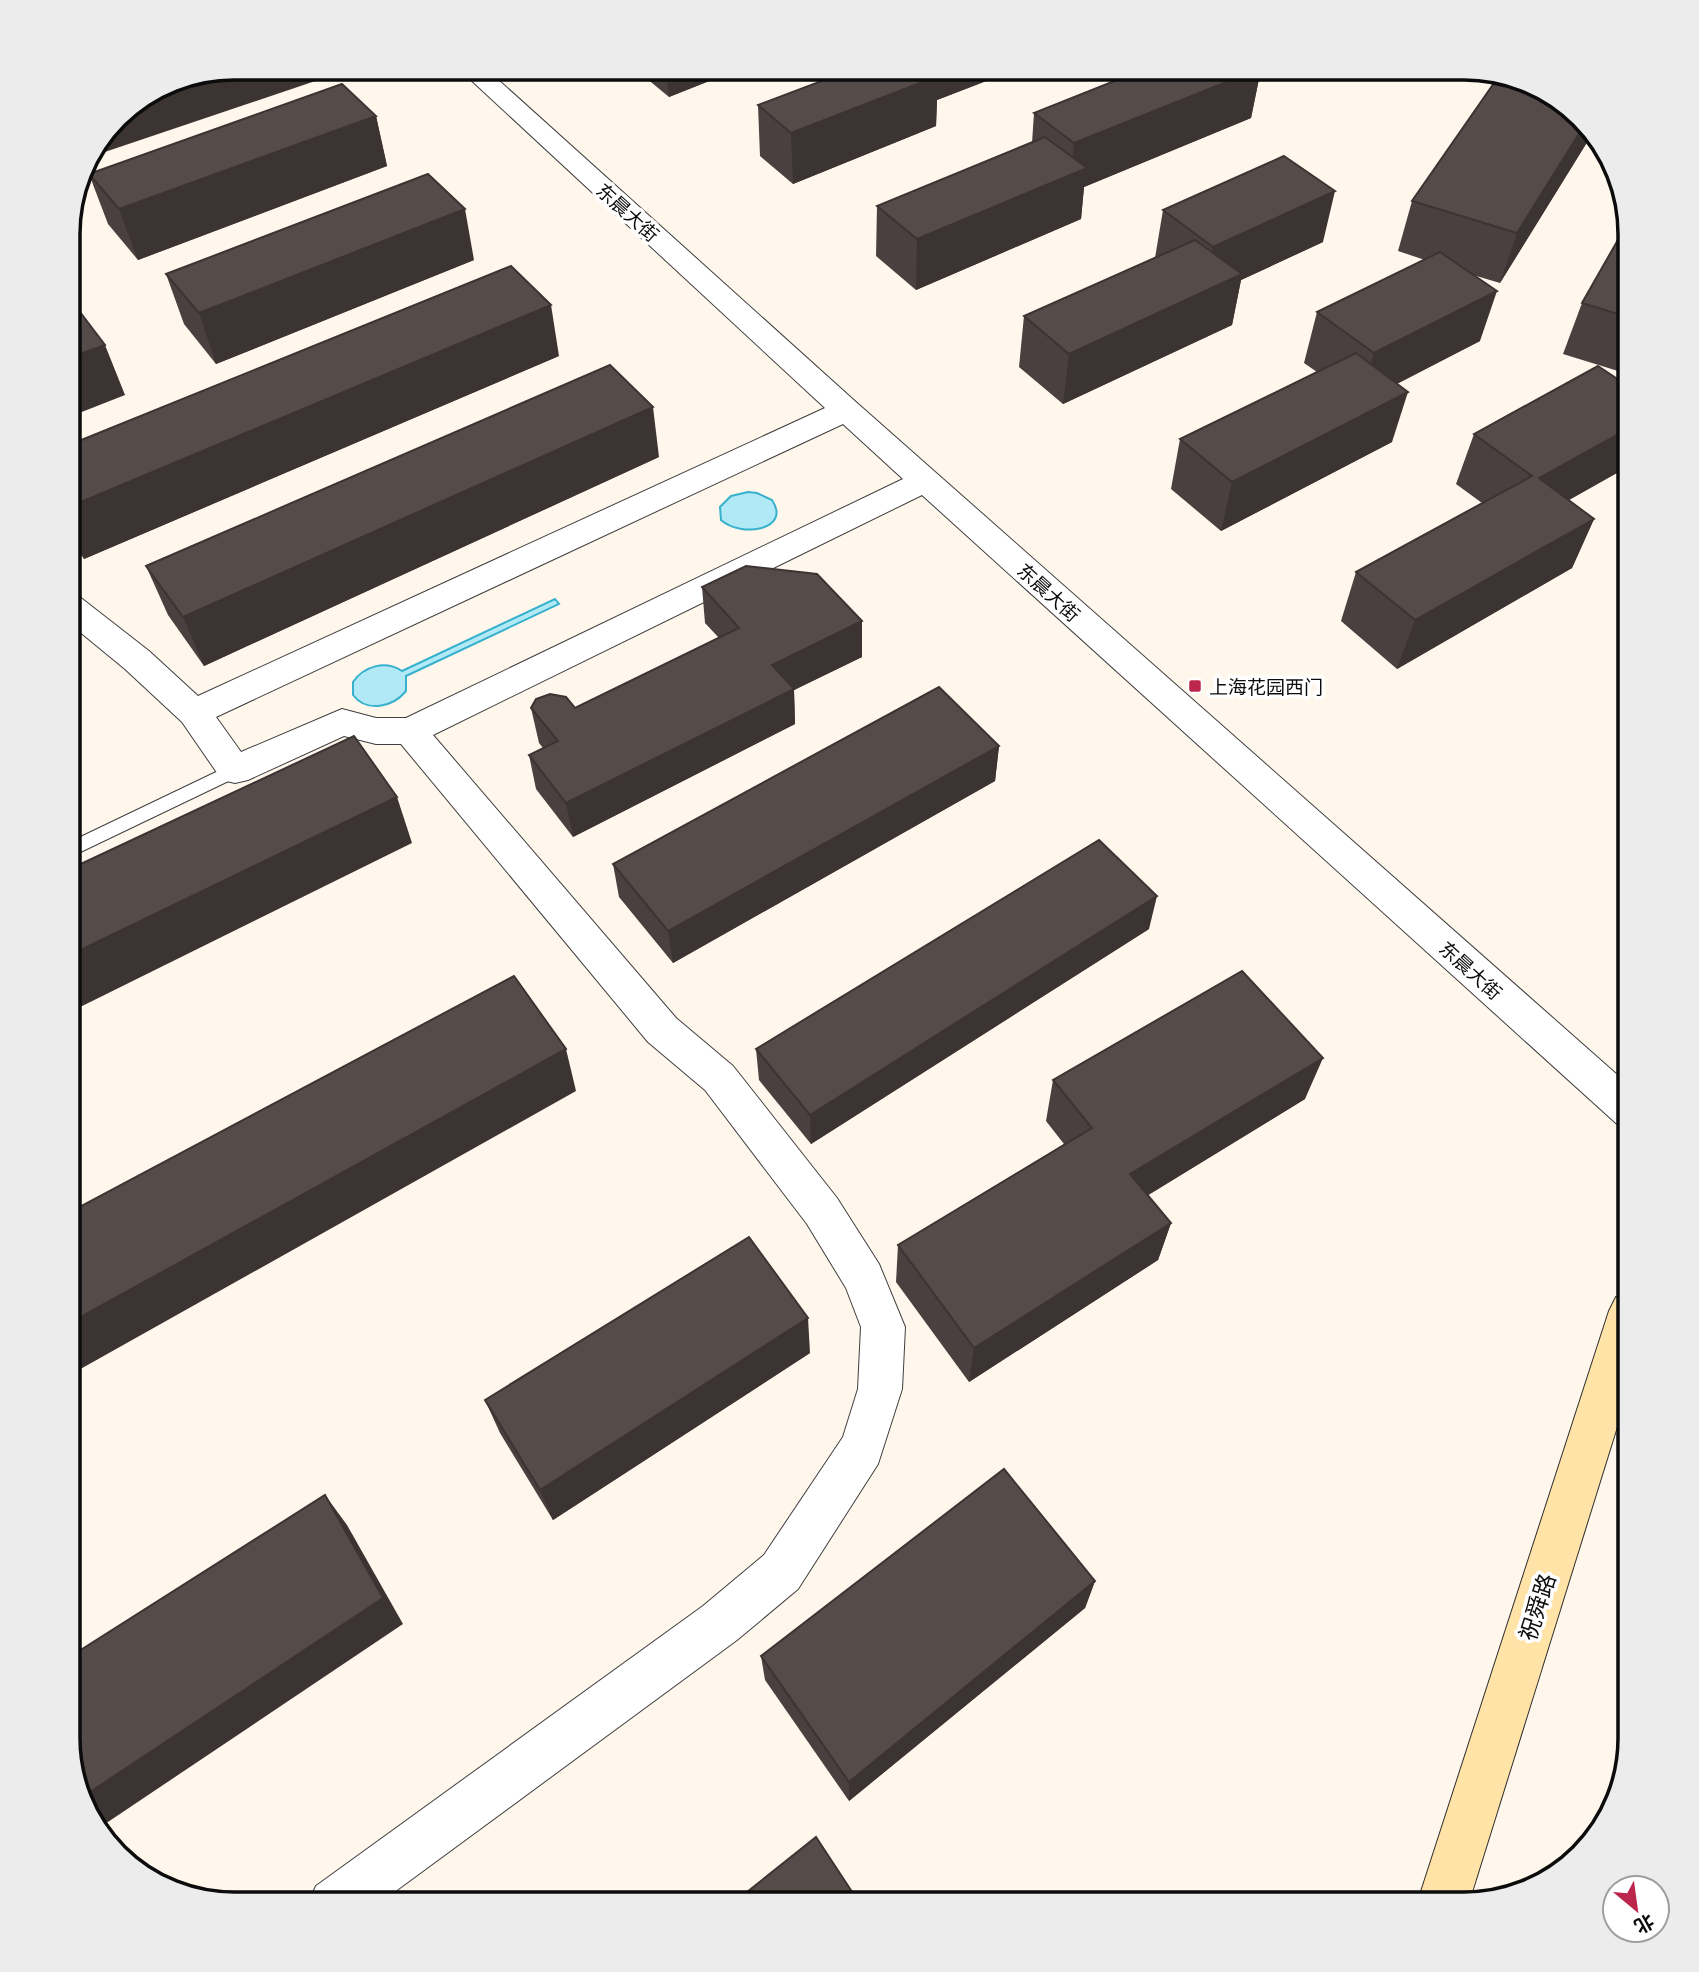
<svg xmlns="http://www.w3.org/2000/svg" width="1699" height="1972" font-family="'PT Serif','Noto Sans SC',serif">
	<rect width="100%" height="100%" fill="#fff7ec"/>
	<g fill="#b1eaf6" stroke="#38b1cd" stroke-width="2">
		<path d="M748 492 757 493 772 500C792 530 741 538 721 520L720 507 731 496Z"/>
		<path d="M555 599 559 604 406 676V691C393 707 367 713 353 695V682C364 666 385 660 402 671Z"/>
	</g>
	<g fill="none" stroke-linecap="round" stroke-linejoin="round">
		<g stroke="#3f3f3f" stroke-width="2">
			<polygon id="lane" points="235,763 241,765 244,770 241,775 68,858 68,843"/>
		</g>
		<g stroke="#3f3f3f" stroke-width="2">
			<path id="street" d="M458 68H485L857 403 1631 1087V1129L1617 1124 922 495 433 735 676 1018 733 1066 837 1198 879 1264 905 1327 902 1389 878 1464 798 1589 737 1640 378 1904H308L316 1886 703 1606 764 1555 843 1437 858 1389 861 1327 846 1288 807 1224 705 1090 648 1042 401 744H376L344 736 248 780 235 783 222 780 182 722 125 669 69 623V594L81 598 149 651 198 696 825 408ZM843 424 903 479 406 718H376L342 709 241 752 216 717Z"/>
		</g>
		<g stroke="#2e2e2e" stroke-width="2">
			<polygon id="secondary" points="1631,1291 1631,1382 1469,1902 1417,1904 1609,1311 1616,1297"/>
		</g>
		<use href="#lane" fill="#fff" fill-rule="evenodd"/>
		<use href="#street" fill="#fff" fill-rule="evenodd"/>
		<use href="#secondary" fill="#ffe3a7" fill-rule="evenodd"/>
	</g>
	<g fill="#49403f">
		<polygon points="634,68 742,68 669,97"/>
		<polygon points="856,68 1020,68 937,100 936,126 793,184 760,156 758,105"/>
		<polygon points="1261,69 1251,118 1084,187 1081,219 916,290 876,256 877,206 1032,143 1034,113"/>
		<polygon points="1547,90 1594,131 1500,283 1473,275 1480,341 1397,384 1392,442 1221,531 1171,489 1180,439 1317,372 1304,363 1317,312 1425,260 1398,251 1412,201"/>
		<polygon points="376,116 387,166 138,260 108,224 89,174"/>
		<polygon points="1163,210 1323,242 1241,280 1232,325 1063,404 1019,367 1024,316 1155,258"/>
		<polygon points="1631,234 1631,375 1563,354 1582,303"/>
		<polygon points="474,260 216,364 184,324 166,274"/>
		<polygon points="559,356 84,559 69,537 69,445"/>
		<polygon points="1474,434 1631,465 1569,500 1594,519 1572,568 1397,669 1341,621 1356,572 1482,503 1456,484"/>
		<polygon points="659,457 204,666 168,615 146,566"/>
		<polygon points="702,587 862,621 862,657 794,690 795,724 573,837 536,789 529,755 543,748 539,743 531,708 575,708 719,638 705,623"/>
		<polygon points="999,746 995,781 673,963 619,897 613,864"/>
		<polygon points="1149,929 811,1144 759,1080 756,1049"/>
		<polygon points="1053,1080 1305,1099 1148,1195 1171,1223 1158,1260 969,1382 896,1282 898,1245 1064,1144 1046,1121"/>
		<polygon points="810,1353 553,1520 500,1433 485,1400"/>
		<polygon points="1095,1581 1085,1608 849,1801 765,1680 761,1656"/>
	</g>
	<g fill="#3c3433">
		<polygon points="234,68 334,68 336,74 87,158 125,110 171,81"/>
		<polygon points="666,68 742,68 669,97"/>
		<polygon points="938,68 1020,68 937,100 936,126 793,184 791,133 937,77"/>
		<polygon points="1261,69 1251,118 1084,187 1081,219 916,290 917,239 1071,175 1074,143"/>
		<polygon points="376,116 387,166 138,260 119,209"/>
		<polygon points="1585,124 1594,131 1500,283 1517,233"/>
		<polygon points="1335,191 1323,242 1241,280 1232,325 1063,404 1069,354 1205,291 1213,247"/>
		<polygon points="465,209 474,260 216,364 199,313"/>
		<polygon points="69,270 73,282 69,283"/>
		<polygon points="1497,291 1480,341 1359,403 1374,353"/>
		<polygon points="551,305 559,356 84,559 69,527 69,507"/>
		<polygon points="105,345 125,395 69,417 69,358"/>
		<polygon points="1408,392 1392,442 1221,531 1232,482"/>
		<polygon points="653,407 659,457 204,666 183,617"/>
		<polygon points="1631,427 1631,465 1519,528 1539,478"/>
		<polygon points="1594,519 1572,568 1397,669 1415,620"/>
		<polygon points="862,621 862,657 794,690 795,724 573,837 566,803 772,665"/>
		<polygon points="999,746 995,781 673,963 668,931"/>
		<polygon points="397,797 412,843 68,1013 68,956"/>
		<polygon points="1157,896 1149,929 811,1144 810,1115"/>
		<polygon points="566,1049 576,1091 68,1376 68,1324"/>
		<polygon points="1323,1058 1305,1099 1119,1213 1130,1174"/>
		<polygon points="1171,1223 1158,1260 969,1382 974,1348"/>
		<polygon points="808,1318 810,1353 553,1520 540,1490"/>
		<polygon points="325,1495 347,1525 403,1624 99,1828 87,1794"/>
		<polygon points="1095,1581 1085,1608 849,1801 849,1782"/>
	</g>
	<g fill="#554b49" stroke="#3c3433" stroke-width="2">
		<polygon points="856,68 928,68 938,76 791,133 758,105"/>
		<polygon points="1147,68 1259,69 1074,143 1034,113"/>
		<polygon points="1499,76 1547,90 1585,124 1517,233 1412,201"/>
		<polygon points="342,84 376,116 119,209 89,174"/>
		<polygon points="1045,137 1087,168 917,239 877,206"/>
		<polygon points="1284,156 1335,191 1213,247 1163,210"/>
		<polygon points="428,174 465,209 199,313 166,274"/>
		<polygon points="1627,224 1631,234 1631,318 1582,303"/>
		<polygon points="1195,240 1242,274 1069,354 1024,316"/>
		<polygon points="1440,252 1497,291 1374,353 1317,312"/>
		<polygon points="511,266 551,305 69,507 69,445"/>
		<polygon points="77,308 105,345 69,358 69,311"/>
		<polygon points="1356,353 1408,392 1232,482 1180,439"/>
		<polygon points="610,365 653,407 183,617 146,566"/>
		<polygon points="1598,366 1631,388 1631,427 1539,478 1594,519 1415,620 1356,572 1532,476 1474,434"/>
		<polygon points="746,566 817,574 862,621 772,665 794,689 566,803 529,755 558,741 531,708 536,699 550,694 566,697 575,708 739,628 702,587"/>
		<polygon points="939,687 999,746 668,931 613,864"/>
		<polygon points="354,736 397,797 68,956 68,870"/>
		<polygon points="1099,840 1157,896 810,1115 756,1049"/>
		<polygon points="1242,971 1323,1058 1130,1174 1171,1223 974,1348 898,1245 1092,1128 1053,1080"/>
		<polygon points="514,976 566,1049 68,1324 68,1213"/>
		<polygon points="749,1237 808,1318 540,1490 485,1400"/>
		<polygon points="1004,1469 1095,1581 849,1782 761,1656"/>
		<polygon points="325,1495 383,1598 87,1794 68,1738 68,1658"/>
		<polygon points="816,1837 860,1904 732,1904"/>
	</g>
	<rect fill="#bc254c" stroke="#fff" stroke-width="2.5" x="1188" y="679" width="14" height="14" rx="3.5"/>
	<g text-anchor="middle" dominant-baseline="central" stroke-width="7" stroke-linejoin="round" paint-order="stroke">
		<g font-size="19" fill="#0c0c0c" stroke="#fff">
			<text transform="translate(628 212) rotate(42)">东晨大街</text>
			<text transform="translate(1049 592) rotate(42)">东晨大街</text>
			<text transform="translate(1471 970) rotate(42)">东晨大街</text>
		</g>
		<g font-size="19" fill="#0c0c0c" stroke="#fff" text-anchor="start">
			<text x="1209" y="686">上海花园西门</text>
		</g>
		<g font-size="23" fill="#0c0c0c" stroke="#fff">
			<text transform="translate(1537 1607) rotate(-72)">祝舜路</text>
		</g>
	</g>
	<path d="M0 0H1699V1972H0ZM234 80H1464A154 154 0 0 1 1618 234V1738A154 154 0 0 1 1464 1892H234A154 154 0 0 1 80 1738V234A154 154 0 0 1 234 80Z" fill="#ececec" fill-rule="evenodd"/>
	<path fill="none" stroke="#0c0c0c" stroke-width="3.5" d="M234 80H1464A154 154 0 0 1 1618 234V1738A154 154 0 0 1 1464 1892H234A154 154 0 0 1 80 1738V234A154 154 0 0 1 234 80Z"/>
	<g transform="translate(1636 1909) rotate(151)"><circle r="33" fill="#ffffff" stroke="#9e9e9e" stroke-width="2"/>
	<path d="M0-5L12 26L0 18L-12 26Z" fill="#bc254c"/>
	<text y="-10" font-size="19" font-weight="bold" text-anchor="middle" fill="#0c0c0c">北</text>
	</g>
</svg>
